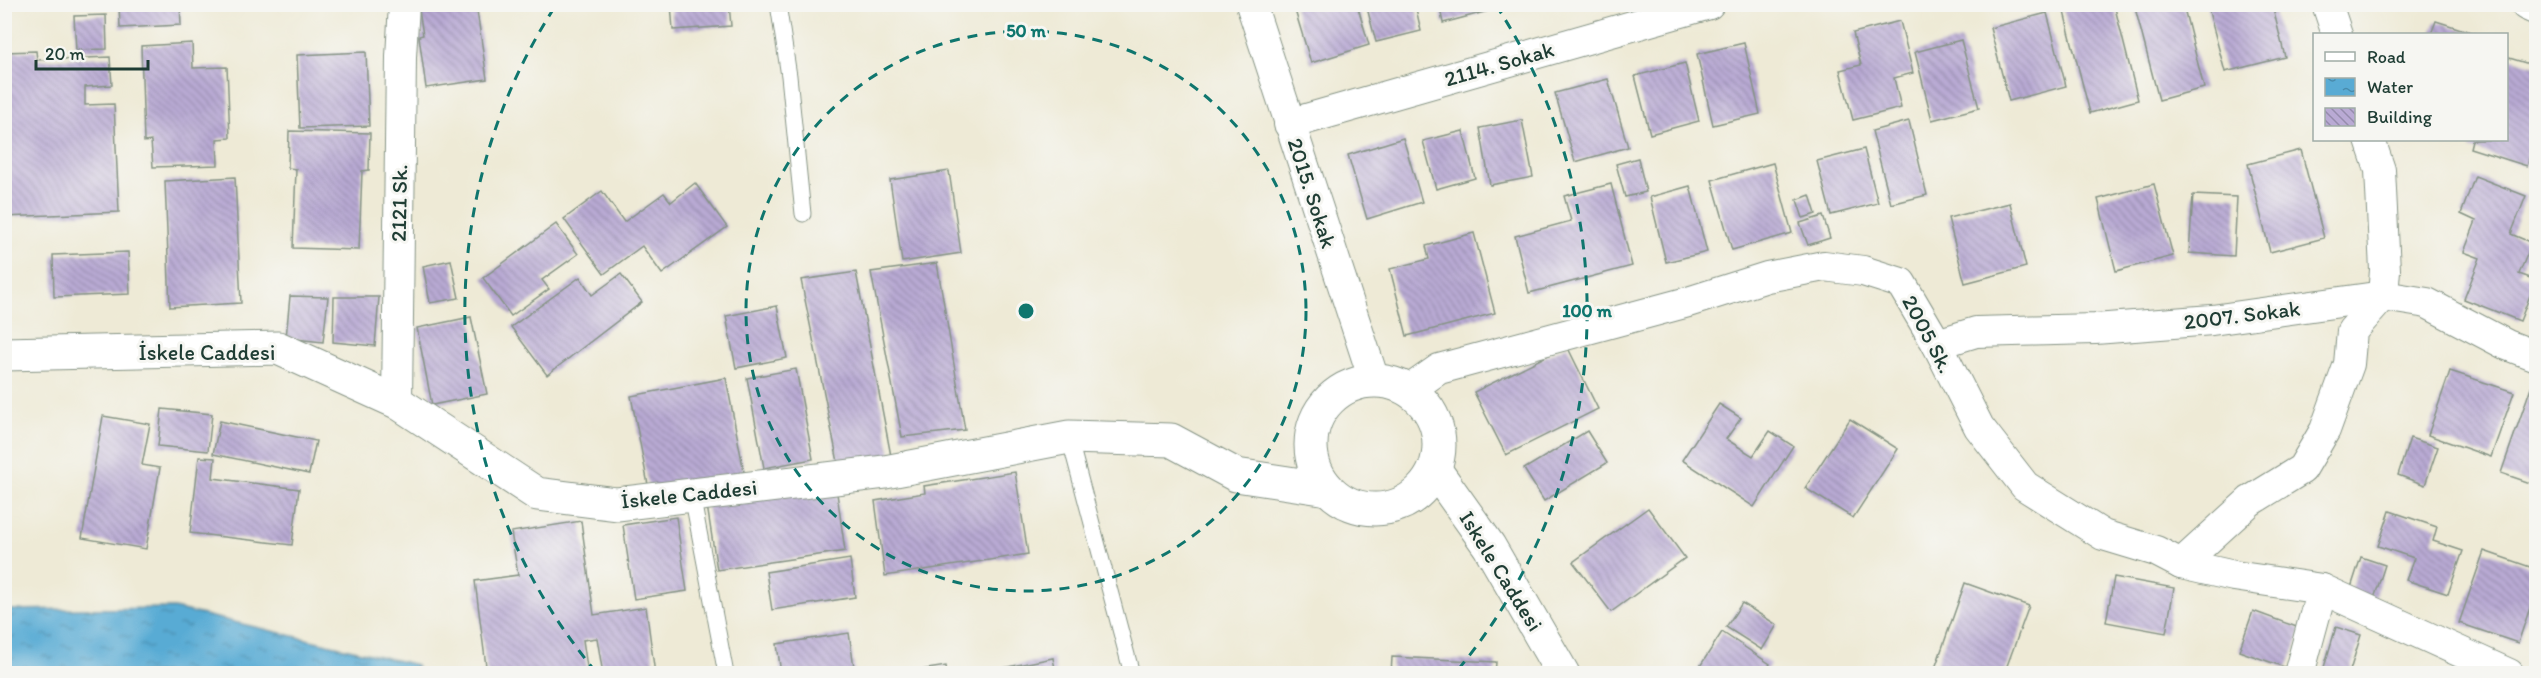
<svg xmlns="http://www.w3.org/2000/svg" width="2541" height="678" font-family="Itim,sans-serif">
	<defs>
		<pattern id="water-ripples" width="26" height="14" patternUnits="userSpaceOnUse" patternTransform="scale(1.5)"><rect width="26" height="14" fill="#59abd4"/><path d="M2 4q2-2 4 0t4 0M15 11q2-2 4 0t4 0" fill="none" stroke="#498cad"/></pattern>
		<pattern id="building-back-hatch" width="6" height="6" patternUnits="userSpaceOnUse" patternTransform="scale(1.5)"><rect width="6" height="6" fill="#b9aad4"/><path d="M-1 5l2 2M0 0l6 6M5-1l2 2" fill="none" stroke="#968cad"/></pattern>
	</defs>
	<rect width="100%" height="100%" fill="#f6f6f2"/>
	<filter id="ink" filterUnits="userSpaceOnUse"><feTurbulence type="fractalNoise" baseFrequency=".0167" numOctaves="2"/><feDisplacementMap in="SourceGraphic" scale="12" xChannelSelector="R" yChannelSelector="G"/><feConvolveMatrix kernelMatrix="1 2 1 2 8 2 1 2 1" color-interpolation-filters="sRGB"/></filter>
	<filter id="wash" filterUnits="userSpaceOnUse"><feTurbulence type="fractalNoise" baseFrequency=".008" numOctaves="4" result="noise"/><feDisplacementMap in="SourceGraphic" scale="24" xChannelSelector="R" yChannelSelector="G"/><feGaussianBlur stdDeviation="1.35" result="paint"/><feColorMatrix in="noise" values="0 0 0 0 0 0 0 0 0 0 0 0 0 0 0 0 0 1.4 0 .05"/><feComposite in="paint" operator="in"/></filter>
	<g filter="url(#wash)">
		<rect width="100%" height="100%" fill="#eeead6"/>
		<polygon fill="url(#water-ripples)" stroke="#3c7484" stroke-width="1.5" points="174,608 416,665 418,673 5,673 5,610"/>
		<g id="blocks">
			<g fill="url(#building-back-hatch)">
				<polygon points="119,4 180,4 181,25 120,28"/>
				<polygon points="418,4 476,4 487,79 426,88 419,36 423,35"/>
				<polygon points="671,4 729,4 731,26 673,30"/>
				<polygon points="1304,4 1357,4 1369,45 1311,63 1294,7"/>
				<polygon points="1366,4 1415,4 1421,31 1376,42"/>
				<polygon points="1439,4 1495,4 1496,9 1443,23"/>
				<polygon points="2078,4 2114,4 2138,100 2090,113 2063,8"/>
				<polygon points="2134,4 2183,4 2204,88 2159,100"/>
				<polygon points="2207,4 2272,4 2285,57 2225,72"/>
				<polygon points="2047,13 2066,86 2009,101 1990,28"/>
				<polygon points="106,15 107,49 76,50 74,16"/>
				<polygon points="1900,21 1913,73 1894,78 1901,108 1853,120 1840,70 1861,65 1853,33"/>
				<polygon points="2436,21 2477,34 2431,34"/>
				<polygon points="1961,40 1979,108 1932,120 1915,52"/>
				<polygon points="192,43 193,68 227,67 230,138 217,139 218,165 153,167 151,141 144,142 141,46"/>
				<polygon points="1744,43 1760,114 1713,125 1697,54"/>
				<polygon points="36,51 37,60 110,57 112,85 85,87 85,105 114,104 119,212 4,217 4,52"/>
				<polygon points="366,52 369,126 300,128 297,55"/>
				<polygon points="2506,57 2536,66 2536,137 2527,166 2470,148 2472,140 2506,140"/>
				<polygon points="1685,63 1699,121 1650,134 1635,76"/>
				<polygon points="1608,79 1628,147 1575,162 1555,93"/>
				<polygon points="1522,120 1533,177 1490,185 1480,128"/>
				<polygon points="1909,121 1927,195 1891,204 1872,131"/>
				<polygon points="289,131 370,133 369,170 362,171 359,250 293,248 296,169 288,168"/>
				<polygon points="1463,131 1475,178 1436,189 1423,141"/>
				<polygon points="1403,138 1422,202 1367,219 1348,155"/>
				<polygon points="1864,149 1878,203 1831,215 1817,161"/>
				<polygon points="2301,150 2324,238 2270,252 2248,164"/>
				<polygon points="1638,158 1646,192 1625,197 1616,164"/>
				<polygon points="1773,163 1792,233 1732,250 1712,180"/>
				<polygon points="949,171 961,253 902,262 890,180"/>
				<polygon points="2475,176 2526,196 2511,234 2532,243 2519,274 2536,280 2520,321 2464,299 2480,258 2464,252 2476,221 2461,214"/>
				<polygon points="235,177 241,303 170,307 165,181"/>
				<polygon points="695,183 727,227 662,274 642,246 604,274 564,219 602,191 624,222 664,193 671,202"/>
				<polygon points="1611,184 1632,266 1529,293 1515,236 1571,221 1564,196"/>
				<polygon points="2154,184 2173,256 2116,271 2098,199"/>
				<polygon points="1690,186 1707,252 1666,262 1650,197"/>
				<polygon points="1810,195 1816,214 1803,218 1797,200"/>
				<polygon points="2193,195 2237,197 2234,256 2189,253"/>
				<polygon points="2010,203 2026,267 1965,283 1948,218"/>
				<polygon points="1823,216 1830,238 1808,245 1800,223"/>
				<polygon points="556,224 578,254 542,280 549,289 511,316 483,278"/>
				<polygon points="1474,233 1495,313 1407,336 1390,269 1429,259 1426,246"/>
				<polygon points="128,252 130,294 54,297 53,255"/>
				<polygon points="451,260 459,298 430,303 423,266"/>
				<polygon points="937,263 965,430 902,437 871,272"/>
				<polygon points="856,272 891,456 839,467 801,280"/>
				<polygon points="621,274 642,302 547,375 511,327 580,277 592,295"/>
				<polygon points="290,296 328,297 323,342 286,338"/>
				<polygon points="334,297 379,297 375,346 333,342"/>
				<polygon points="777,306 787,358 736,368 726,316"/>
				<polygon points="471,317 487,394 432,405 417,328"/>
				<polygon points="1567,346 1598,409 1506,455 1474,392"/>
				<polygon points="796,369 813,459 764,468 747,378"/>
				<polygon points="2450,371 2514,392 2491,457 2428,435"/>
				<polygon points="726,378 744,472 649,490 631,396"/>
				<polygon points="2531,387 2536,389 2536,485 2501,473"/>
				<polygon points="1719,404 1741,418 1726,439 1753,456 1770,431 1793,446 1754,507 1682,460"/>
				<polygon points="162,409 212,414 208,451 158,446"/>
				<polygon points="103,416 150,424 142,465 160,468 146,549 82,538"/>
				<polygon points="1850,419 1898,449 1853,518 1805,488"/>
				<polygon points="220,421 316,441 309,474 213,454"/>
				<polygon points="1587,431 1607,463 1544,501 1524,469"/>
				<polygon points="2410,438 2438,447 2425,485 2398,475"/>
				<polygon points="199,457 215,458 213,478 299,489 292,545 190,533"/>
				<polygon points="1015,472 1028,554 885,576 875,501 925,493 924,486"/>
				<polygon points="836,486 845,551 717,570 707,505"/>
				<polygon points="1648,508 1685,558 1611,612 1573,562"/>
				<polygon points="2390,511 2437,527 2433,541 2463,551 2448,594 2406,580 2414,558 2378,546"/>
				<polygon points="676,517 687,591 634,599 623,525"/>
				<polygon points="581,521 594,615 646,607 655,674 603,674 597,638 583,640 588,674 487,674 475,581 518,575 511,532"/>
				<polygon points="2484,551 2536,569 2536,590 2518,643 2459,623"/>
				<polygon points="2361,557 2385,565 2372,605 2348,597"/>
				<polygon points="850,559 855,597 772,610 766,572"/>
				<polygon points="2114,577 2174,588 2166,633 2106,622"/>
				<polygon points="1965,583 2029,606 2004,674 1933,674"/>
				<polygon points="1742,603 1777,625 1762,650 1726,627"/>
				<polygon points="2253,611 2302,629 2287,668 2239,651"/>
				<polygon points="2336,627 2361,635 2349,674 2322,674"/>
				<polygon points="1722,632 1770,664 1764,674 1695,674"/>
				<polygon points="849,633 855,674 781,674 777,644"/>
				<polygon points="1392,657 1496,662 1495,674 1391,674"/>
				<polygon points="1053,658 1056,674 983,674 983,672"/>
				<polygon points="946,666 947,674 909,674 909,672"/>
			</g>
		</g>
	</g>
	<g filter="url(#ink)">
		<use href="#blocks" fill-opacity="0" stroke="#869485" stroke-width="1.5"/>
		<g fill="none" stroke-linecap="round" stroke-linejoin="round">
			<g stroke="#869485" stroke-width="17">
				<g id="lane">
					<polyline points="778,4 789,76 803,214"/>
					<polyline points="1069,437 1132,674"/>
					<polyline points="692,495 726,674"/>
				</g>
			</g>
			<g stroke="#869485" stroke-width="32">
				<g id="street">
					<polyline points="1251,4 1374,380"/>
					<polyline points="2327,4 2337,34"/>
					<polyline points="1289,124 1709,4"/>
					<polyline points="1937,344 1976,332 2095,329 2212,320 2383,296 2427,303 2507,345 2536,356"/>
					<polyline points="1409,390 1439,369 1688,302 1767,277 1824,266 1863,271 1901,283 1937,344 1979,427 2025,486 2103,535 2156,551 2181,564 2234,576 2322,589 2509,674"/>
					<polyline points="397,402 401,57 404,4"/>
					<polyline points="2181,564 2250,501 2302,469 2325,430 2349,364 2352,331 2383,296 2385,270 2380,170 2370,140"/>
					<polyline points="2299,674 2322,589"/>
				</g>
			</g>
			<g stroke="#869485" stroke-width="35">
				<g id="secondary">
					<polyline points="2527,4 2536,8"/>
					<polyline points="4,354 278,348 397,402 537,494 617,504 885,472 1069,437 1171,440 1236,475 1328,489"/>
					<circle cx="1375" cy="445" r="64"/>
					<polyline points="1435,470 1489,546 1563,674"/>
				</g>
			</g>
			<use href="#lane" stroke="#fff" stroke-width="15"/>
			<use href="#street" stroke="#fff" stroke-width="30"/>
			<use href="#secondary" stroke="#fff" stroke-width="33"/>
		</g>
	</g>
	<g fill="none" stroke="#0f766e" stroke-width="3" stroke-dasharray="10 8">
		<circle cx="1026" cy="311" r="280"/>
		<path d="M596 672A561 561 0 0 1 556 5M1496 5A561 561 0 0 1 1456 672"/>
	</g>
	<g text-anchor="middle" dominant-baseline="central" stroke-width="6" stroke-linejoin="round" paint-order="stroke">
		<g font-size="22" fill="#1f3d34" stroke="#f6f6f2">
			<text transform="translate(1499 64) rotate(-16)">2114. Sokak</text>
			<text transform="translate(1312 193) rotate(72)">2015. Sokak</text>
			<text transform="translate(399 203) rotate(-89)">2121 Sk.</text>
			<text transform="translate(2242 315) rotate(-7)">2007. Sokak</text>
			<text transform="translate(1928 334) rotate(62)">2005 Sk.</text>
			<text x="207" y="352">İskele Caddesi</text>
			<text transform="translate(689 494) rotate(-6)">İskele Caddesi</text>
			<text transform="translate(1501 571) rotate(58)">Iskele Caddesi</text>
		</g>
	</g>
	<circle cx="1026" cy="311" r="9" fill="#0f766e" stroke="#f6f6f2" stroke-width="3"/>
	<g font-size="18" text-anchor="middle" font-weight="bold" fill="#0f766e" stroke="#f6f6f2" stroke-width="6" stroke-linejoin="round" paint-order="stroke">
		<text x="1026" y="37">50 m</text>
		<text x="1587" y="317">100 m</text>
	</g>
	<rect width="2541" height="678" fill="none" stroke="#f6f6f2" stroke-width="24"/>
	<rect x="2313" y="33" width="195" height="108" fill="#f6f6f2" stroke="#a0aca6" stroke-width="1.5"/>
	<rect x="2325" y="52" width="30" height="9" fill="#ffffff" stroke="#a0aca6" stroke-width="1.5"/>
	<text x="2367" y="63" font-size="18" fill="#1f3d34">Road</text>
	<rect x="2325" y="78" width="30" height="18" fill="url(#water-ripples)" stroke="#a0aca6" stroke-width="1.5"/>
	<text x="2367" y="93" font-size="18" fill="#1f3d34">Water</text>
	<rect x="2325" y="108" width="30" height="18" fill="url(#building-back-hatch)" stroke="#a0aca6" stroke-width="1.5"/>
	<text x="2367" y="123" font-size="18" fill="#1f3d34">Building</text>
	<path d="M36 60v9h112v-9" fill="none" stroke="#1f3d34" stroke-width="3"/>
	<text x="45" y="60" font-size="18" fill="#1f3d34" stroke="#f6f6f2" stroke-width="4.5" paint-order="stroke">20 m</text>
</svg>
